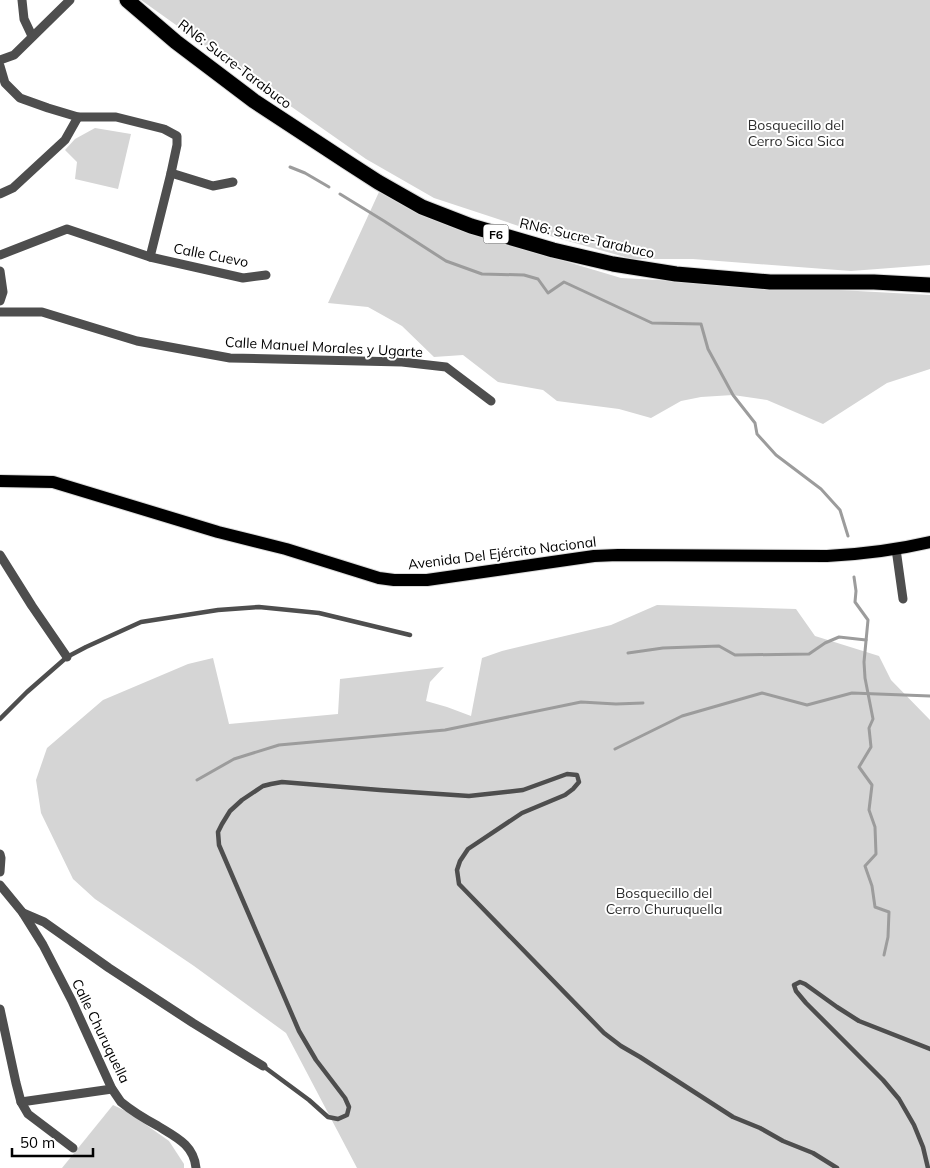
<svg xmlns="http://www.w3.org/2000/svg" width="930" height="1168" font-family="Mulish,sans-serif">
	<rect width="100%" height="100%" fill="#fff"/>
	<g fill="#d5d5d5">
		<polygon points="141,0 930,0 930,265 851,271 693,259 632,259 543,234 434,198 366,159 249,77"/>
		<polygon points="95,128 131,134 118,189 75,179 77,162 65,150 75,139"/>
		<polygon points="379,192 429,216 541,254 621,278 930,295 930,369 887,383 823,424 767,400 733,395 701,397 681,401 651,418 619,409 557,401 543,390 498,382 463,355 434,357 402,326 368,307 328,303"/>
		<polygon points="657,605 796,609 815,636 879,656 891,680 930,720 930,1168 357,1168 286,1033 194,966 95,899 73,879 41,813 36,780 47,748 103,700 188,664 213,658 229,724 338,714 340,679 444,667 430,682 426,701 447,707 471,716 482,658 502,651 611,625"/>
		<polygon points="113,1105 128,1112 169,1141 184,1164 184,1168 62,1168"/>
	</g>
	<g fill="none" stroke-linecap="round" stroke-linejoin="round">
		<g stroke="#9c9c9c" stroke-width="3">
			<polyline points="290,167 305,173 329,187"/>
			<polyline points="340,194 384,221 446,261 482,274 524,275 538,279 548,293 564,282 652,323 701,324 708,349 733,395 755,423 757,434 776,455 821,489 840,510 848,536"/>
			<polyline points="854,577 856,591 855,602 868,620 864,662 865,678 873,719 869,728 871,747 859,767 872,785 869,810 875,827 876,854 865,866 872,886 875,907 889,912 888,937 884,955"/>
			<polyline points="628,653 663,648 719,646 735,655 809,654 825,643 839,637 866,640"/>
			<polyline points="615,749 682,716 762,693 807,705 852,693 930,696"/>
			<polyline points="197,780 234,759 279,745 445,730 581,702 616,704 643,703"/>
		</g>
		<g stroke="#dbdbdb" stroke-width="14">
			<path id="primary" d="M0 481 53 482 218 532 286 549 379 578 394 580H427L594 556 618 555 827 556C862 554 896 550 930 542"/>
		</g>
		<g stroke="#dbdbdb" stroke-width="17">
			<polyline id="highway" points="127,0 176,42 254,101 347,162 378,182 422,207 471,226 553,250 613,264 676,274 770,282 874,282 930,285"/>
		</g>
		<g stroke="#4e4e4e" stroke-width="4.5">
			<polyline points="0,719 27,692 67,657 86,647 141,622 218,610 259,607 319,613 410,635"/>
			<polyline points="263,1066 309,1100 328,1117 338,1119 347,1115 349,1107 345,1098 316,1060 299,1031 219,845 218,832 222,824 230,811 242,800 263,786 271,784 282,782 380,790 469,796 523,790 567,774 577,775 579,782 573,789 565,795 522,813 468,849 460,861 457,870 459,884 604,1033 621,1046 640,1057 733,1117 760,1128 783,1141 813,1153 837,1168"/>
			<polyline points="928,1168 923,1147 914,1125 899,1099 883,1080 806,1003 796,991 794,985 800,982 805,984 837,1007 859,1021 930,1049"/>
		</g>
		<g stroke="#4e4e4e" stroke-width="9">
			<polyline points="22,0 24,19 32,36"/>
			<polyline points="0,60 14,55 70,0"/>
			<polyline points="0,66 5,83 20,98 48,108 78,117 116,117 164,129 177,136 177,145 171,173 150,257"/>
			<polyline points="171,173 213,186 233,182"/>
			<polyline points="0,194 13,188 65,140 78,117"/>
			<polyline points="0,255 67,229 150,257 243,278 266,275"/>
			<polyline points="0,271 3,292 0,301"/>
			<polyline points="0,312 42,312 137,341 230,358 402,362 446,367 491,401"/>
			<polyline points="896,549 903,599"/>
			<polyline points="0,555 32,606 67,657"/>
			<polyline points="0,854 1,858 0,872"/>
			<path d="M0 885 23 913 43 945 72 1001 112 1089C115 1093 118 1098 121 1102 132 1111 145 1119 158 1126 176 1137 194 1145 196 1168"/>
			<polyline points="23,913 44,922 109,968 193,1023 263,1066"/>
			<polyline points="0,1009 16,1083 21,1102 28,1114 73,1148"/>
			<polyline points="21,1102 112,1089"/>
		</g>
		<use href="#primary" stroke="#000" stroke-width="12"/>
		<use href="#highway" stroke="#000" stroke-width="15"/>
	</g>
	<g text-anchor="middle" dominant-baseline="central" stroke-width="4" stroke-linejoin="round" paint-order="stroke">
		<rect fill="#fff" stroke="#4c4c4c" stroke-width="1" x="483.5" y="224.5" width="25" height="19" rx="4"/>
		<g font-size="12" font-weight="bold" fill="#000">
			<text x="496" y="234">F6</text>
		</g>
		<g font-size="14" fill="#000" stroke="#fff">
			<text transform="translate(235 64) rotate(37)">RN6: Sucre-Tarabuco</text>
			<text transform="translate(587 238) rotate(13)">RN6: Sucre-Tarabuco</text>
			<text transform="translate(211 255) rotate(11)">Calle Cuevo</text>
			<text transform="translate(324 347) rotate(3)">Calle Manuel Morales y Ugarte</text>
			<text transform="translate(502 553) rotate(-7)">Avenida Del Ejército Nacional</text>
			<text transform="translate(101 1031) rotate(64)">Calle Churuquella</text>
		</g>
		<g font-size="14" fill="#2c2c2c" stroke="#fff">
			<text x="796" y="125">Bosquecillo del<tspan x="796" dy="16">Cerro Sica Sica</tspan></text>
			<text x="664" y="893">Bosquecillo del<tspan x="664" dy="16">Cerro Churuquella</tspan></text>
		</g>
	</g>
	<path d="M12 1148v8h81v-8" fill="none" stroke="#000000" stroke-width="2.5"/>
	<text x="20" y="1148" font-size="15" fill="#000000" stroke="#ffffff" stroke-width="4" paint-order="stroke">50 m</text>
</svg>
